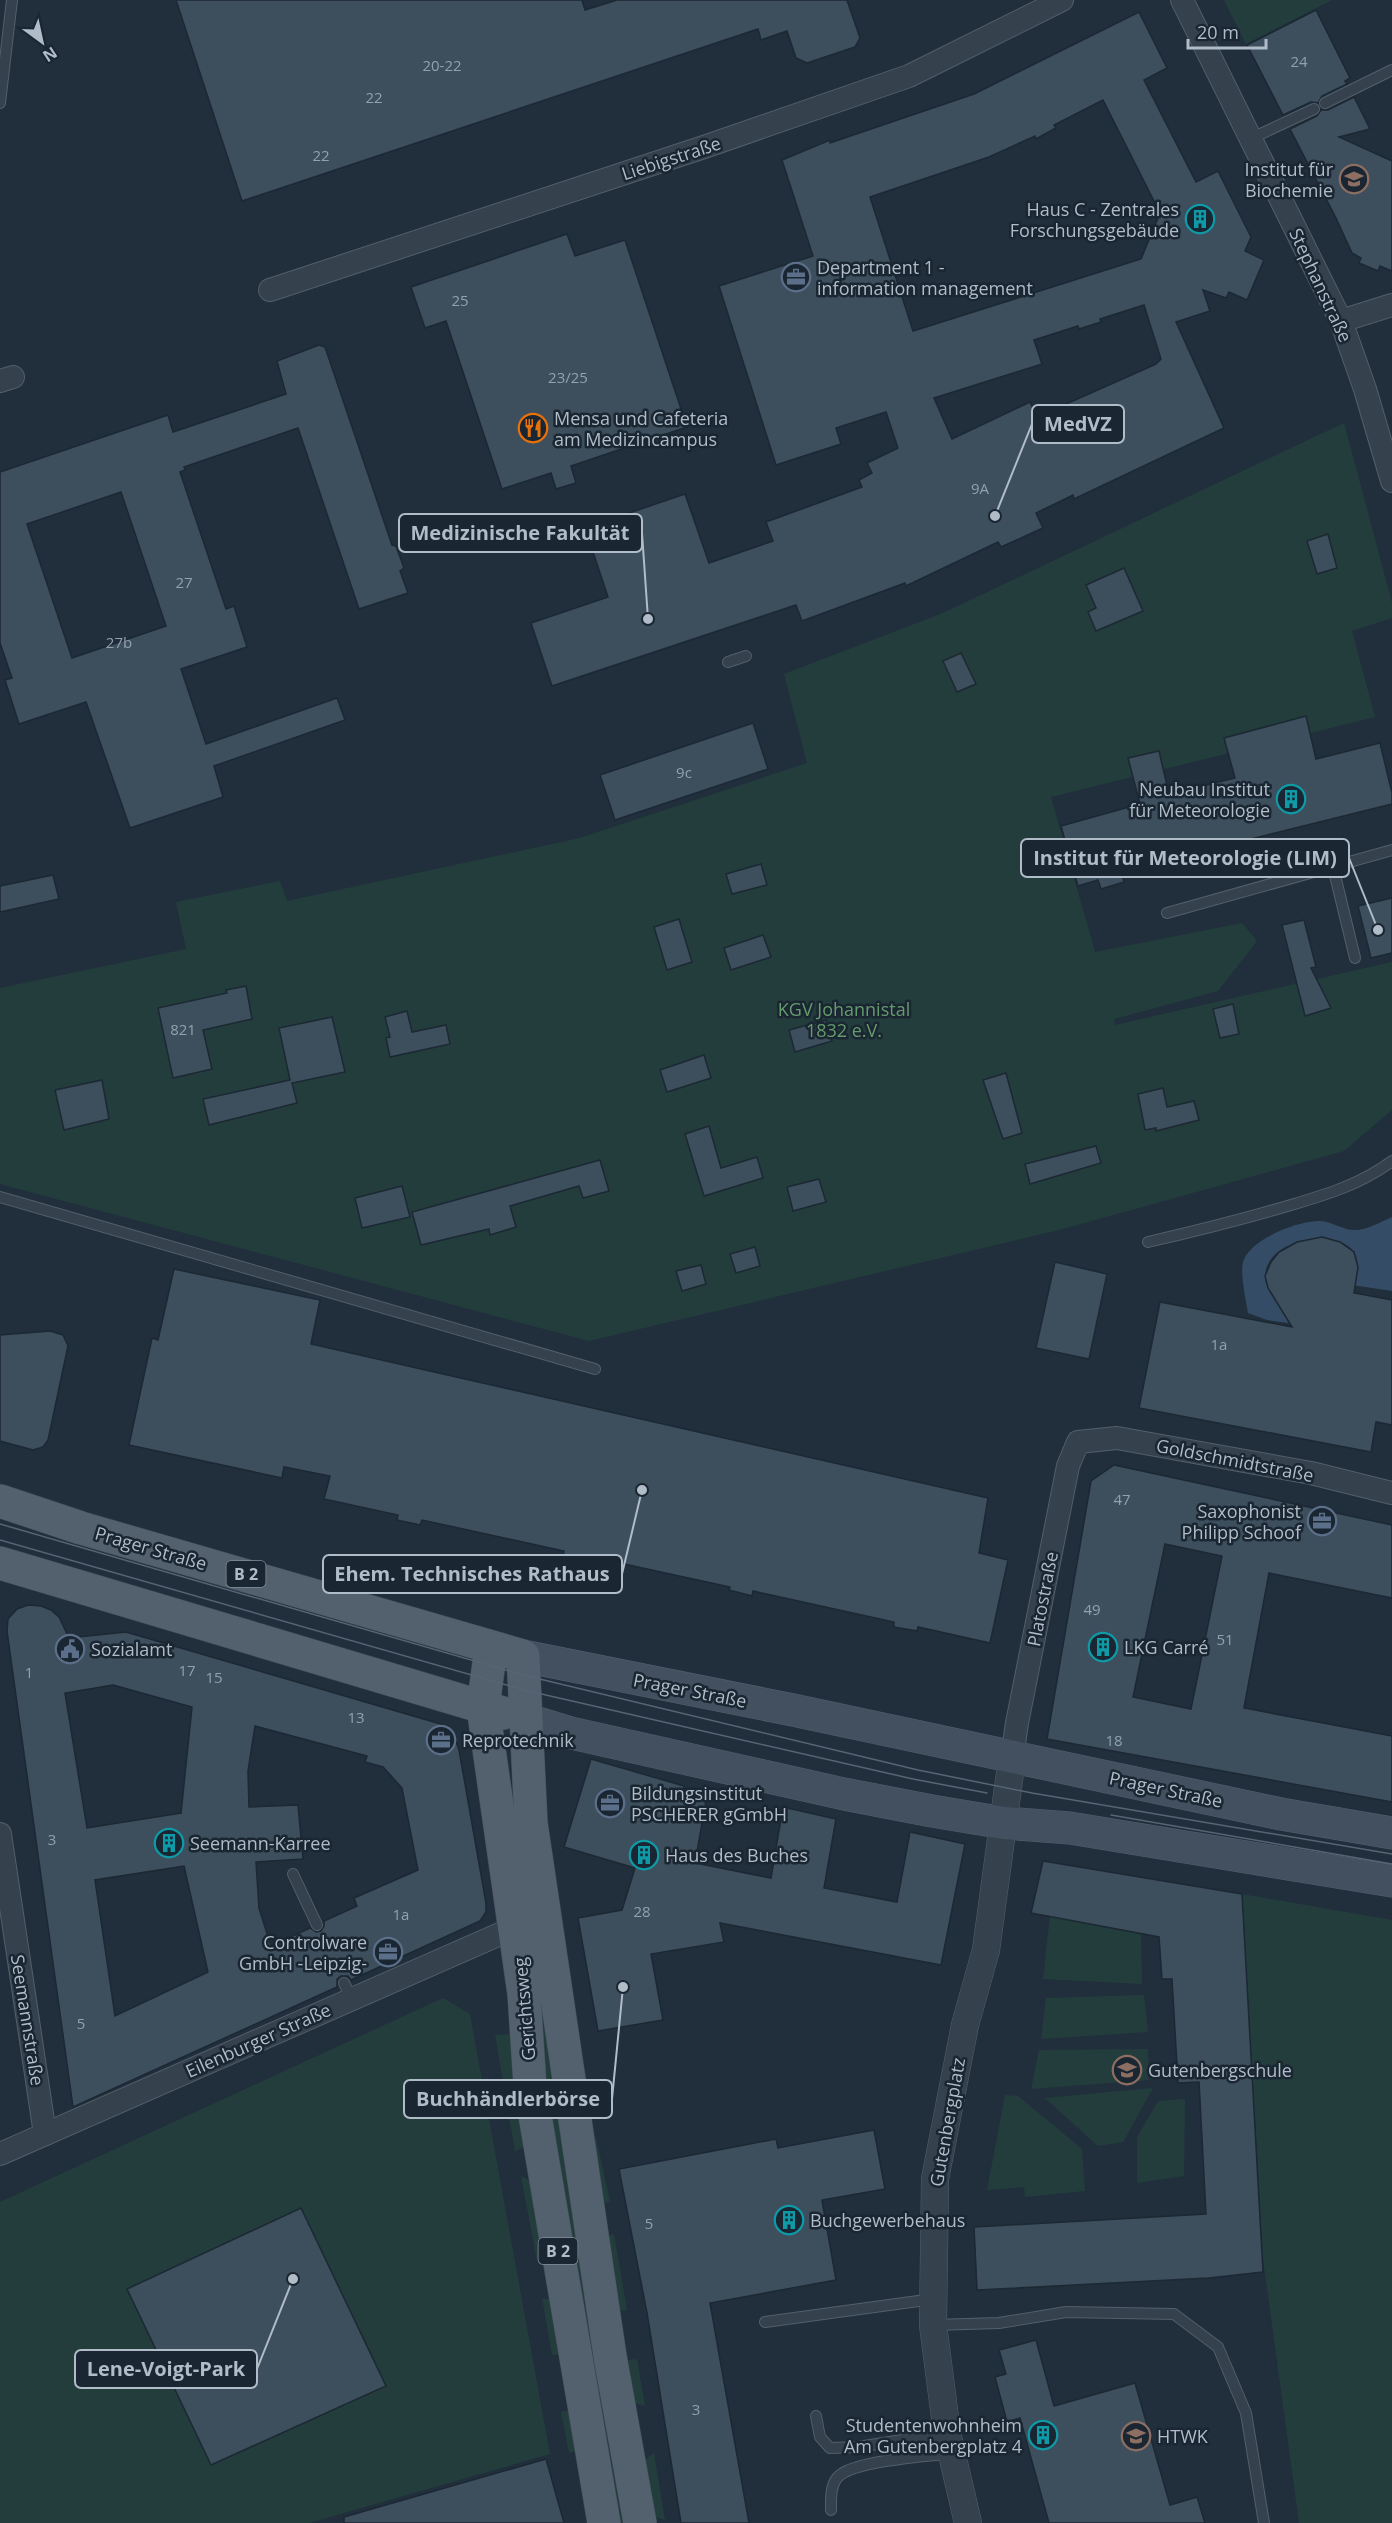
<svg xmlns="http://www.w3.org/2000/svg" width="1392" height="2523" font-family="'Open Sans',sans-serif">
	<rect width="100%" height="100%" fill="#212f3c"/>
	<g fill="#233d3d">
		<polygon points="1224,0 1332,0 1246,44"/>
		<polygon points="1344,423 1392,603 1392,618 1352,631 1375,717 1051,797 1095,952 1242,923 1257,941 1218,991 1114,1019 1115,1025 1392,962 1392,1110 1344,1151 1063,1229 589,1341 0,1184 0,988 186,949 176,902 280,881 287,901 580,838 807,763 784,674 943,613"/>
		<polygon points="1242,1894 1392,1920 1392,2523 1299,2523 1263,2259"/>
		<polygon points="1050,1916 1141,1934 1142,1984 1043,1979"/>
		<polygon points="1144,1995 1148,2032 1041,2039 1046,1998"/>
		<polygon points="443,1998 470,2014 550,2454 309,2523 0,2523 0,2202"/>
		<polygon points="541,2000 549,2038 553,2089 599,2347 590,2348 554,2156 538,2032"/>
		<polygon points="512,2034 525,2147 515,2151 495,2035"/>
		<polygon points="1148,2049 1149,2080 1031,2089 1039,2050"/>
		<polygon points="1153,2088 1123,2142 1098,2146 1045,2098"/>
		<polygon points="1005,2095 1018,2096 1082,2149 1085,2191 1025,2197 1024,2187 987,2190"/>
		<polygon points="1185,2099 1184,2176 1137,2183 1137,2137 1158,2101"/>
		<polygon points="596,2138 610,2202 603,2204 589,2142"/>
		<polygon points="521,2176 531,2181 546,2256 537,2261"/>
		<polygon points="614,2234 627,2310 618,2311 604,2236"/>
		<polygon points="542,2298 552,2300 561,2354 552,2355"/>
		<polygon points="637,2359 645,2406 635,2403 628,2360"/>
		<polygon points="601,2364 629,2523 618,2523 591,2365"/>
		<polygon points="571,2410 579,2450 569,2453 561,2412"/>
		<polygon points="654,2453 665,2520 655,2517 645,2460"/>
	</g>
	<path fill="#344c65" d="M1392 1217V1291L1352 1285C1386 1218 1254 1229 1266 1283 1268 1293 1288 1314 1295 1324L1267 1320 1248 1313C1246 1301 1240 1273 1243 1262 1249 1240 1295 1222 1317 1221 1329 1220 1341 1229 1353 1230 1366 1231 1380 1222 1392 1217Z"/>
	<g fill="#3d4e5c" stroke="#1c2833" stroke-width="1.5" fill-rule="evenodd">
		<polygon points="176,0 582,0 585,10 617,0 847,0 860,38 855,47 807,63 796,58 787,31 761,40 758,29 242,201"/>
		<polygon points="1316,10 1350,78 1345,81 1347,84 1322,96 1318,103 1311,102 1283,115 1247,45"/>
		<path d="M1139 12 1167 68 1144 80 1196 182 1218 171 1251 237 1245 251 1264 260 1247 300 1229 292 1226 298 1203 290 1210 311 1176 322 1224 428 1074 499 1073 495 1036 513 1043 528 1001 547 998 542 906 586 905 583 802 621 796 605 552 686 531 623 608 597 585 528 685 494 709 563 773 541 766 522 862 487 859 480 872 473 867 463 898 448 886 412 836 428 841 444 776 465 719 286 813 256 782 160 830 140V143L974 94ZM1103 100 1160 213 1141 259 913 331 870 197 989 157 1035 136 1036 139 1056 128 1054 125ZM1144 305 1161 359 1156 364 1037 417 1030 402 952 439 934 398 1042 364 1034 340 1078 326 1079 329 1101 322 1100 319Z"/>
		<polygon points="1354,97 1370,129 1339,137 1392,161 1392,271 1380,266 1378,271 1359,263 1361,258 1352,253 1336,218 1290,129 1317,116 1321,110 1328,110"/>
		<polygon points="567,234 575,256 625,240 687,427 571,466 576,483 556,489 551,473 502,489 446,321 425,328 411,287"/>
		<path d="M319 345 325 347 392 545 396 546 404 568 400 571 408 593 359 609 298 428 184 467 185 470 180 472 226 609 234 606 247 647 181 669 206 744 337 698 345 720 214 766 223 797 130 828 86 702 19 724 5 680 12 678 0 643V472L168 415 173 432 286 394 277 361ZM121 492 166 626 72 658 27 524Z"/>
		<polygon points="1328,534 1337,568 1317,574 1307,541"/>
		<polygon points="1124,568 1143,611 1096,631 1088,612 1096,608 1086,585"/>
		<polygon points="961,653 976,684 957,692 943,661"/>
		<polygon points="1306,716 1316,759 1380,743 1392,793 1392,804 1202,851 1200,843 1120,865 1124,882 1101,889 1098,880 1078,886 1061,826 1140,804 1128,758 1159,751 1169,794 1235,778 1224,738"/>
		<polygon points="753,723 768,769 615,820 600,775"/>
		<polygon points="761,864 767,885 732,894 726,874"/>
		<polygon points="53,875 59,899 0,912 0,886"/>
		<polygon points="1392,898 1392,953 1371,958 1358,906"/>
		<polygon points="679,919 692,962 667,970 654,927"/>
		<polygon points="1304,920 1316,967 1311,968 1331,1008 1305,1016 1282,925"/>
		<polygon points="763,935 771,957 731,970 724,948"/>
		<polygon points="246,986 252,1019 203,1030 212,1069 173,1078 158,1008 227,993 226,990"/>
		<polygon points="1233,1004 1239,1034 1220,1038 1213,1009"/>
		<polygon points="407,1011 412,1032 446,1025 450,1044 390,1057 386,1038 390,1037 385,1017"/>
		<polygon points="332,1017 345,1072 292,1083 297,1103 209,1125 203,1099 290,1080 279,1028"/>
		<polygon points="826,1020 832,1041 795,1052 789,1030"/>
		<polygon points="704,1055 711,1078 667,1092 660,1070"/>
		<polygon points="1006,1073 1022,1133 1003,1139 983,1080"/>
		<polygon points="102,1080 109,1119 64,1130 55,1090"/>
		<polygon points="1163,1088 1167,1107 1194,1101 1199,1120 1156,1131 1156,1128 1145,1130 1138,1094"/>
		<polygon points="709,1126 721,1168 757,1157 763,1178 704,1196 685,1134"/>
		<polygon points="1096,1146 1101,1163 1030,1184 1025,1164"/>
		<polygon points="600,1160 609,1191 583,1198 579,1186 510,1206 516,1227 490,1235 489,1229 421,1245 412,1212"/>
		<polygon points="819,1179 826,1202 793,1211 787,1187"/>
		<polygon points="402,1186 410,1217 362,1228 355,1198"/>
		<polygon points="1322,1237 1340,1242 1354,1252 1358,1267 1354,1293 1392,1300 1392,1425 1376,1422 1371,1452 1139,1408 1160,1302 1292,1327 1268,1288 1265,1276 1271,1262 1279,1252 1297,1242"/>
		<polygon points="755,1247 760,1266 736,1273 730,1254"/>
		<polygon points="1055,1262 1107,1274 1089,1359 1036,1348"/>
		<polygon points="701,1265 706,1284 682,1291 676,1271"/>
		<polygon points="174,1269 320,1300 311,1344 988,1498 979,1553 1008,1560 990,1643 918,1627 917,1631 894,1627 894,1622 753,1591 752,1596 729,1590 730,1587 587,1556 586,1561 576,1559 563,1556 564,1551 422,1520 420,1525 397,1520 398,1515 324,1499 330,1476 284,1467 282,1478 129,1445 152,1338 158,1340"/>
		<polygon points="50,1331 63,1335 68,1346 48,1440 43,1447 33,1450 0,1441 0,1335"/>
		<path d="M1114 1465 1392 1525V1598L1269 1573 1244 1708 1392 1736V1802L1047 1739 1091 1481ZM1165 1544 1222 1556 1191 1709 1133 1697Z"/>
		<path d="M28 1605 41 1606 51 1610 59 1617 69 1638 126 1632 444 1725 453 1733 459 1750 486 1903V1912L480 1921 351 1980 348 1976H341L337 1979V1987L73 2107 7 1631 8 1619 17 1609ZM113 1685 192 1707 181 1813 87 1828 65 1693ZM255 1726 367 1756 365 1762 383 1767 402 1788 418 1870 354 1898 357 1906 324 1921V1926L321 1931 316 1932 310 1928 271 1946 259 1908 256 1862 303 1859 298 1805 249 1807 248 1771ZM184 1866 208 1972 115 2016 95 1880Z"/>
		<polygon points="591,1759 684,1786 683,1791 707,1795 695,1863 771,1878 783,1807 836,1819 824,1888 897,1902 910,1832 965,1844 941,1965 720,1923 724,1942 651,1954 663,2020 598,2031 578,1918 622,1910 635,1868 564,1847"/>
		<polygon points="1043,1861 1242,1894 1263,2272 1209,2278 977,2290 974,2227 1206,2214 1199,2082 1178,2083 1172,1979 1162,1979 1159,1937 1031,1913"/>
		<polygon points="874,2130 885,2189 822,2200 836,2280 710,2303 749,2523 681,2523 647,2313 619,2169 776,2139 778,2148"/>
		<polygon points="301,2208 386,2386 211,2465 127,2289"/>
		<polygon points="1036,2340 1054,2406 1135,2383 1170,2505 1197,2497 1205,2523 1049,2523 1020,2418 1007,2422 995,2377 1006,2374 999,2350"/>
		<polygon points="546,2459 564,2523 344,2523 344,2517"/>
	</g>
	<g fill="none" stroke-linecap="round" stroke-linejoin="round">
		<g stroke="#535f6a" stroke-width="12">
			<g id="service">
				<polyline points="0,103 12,0"/>
				<polyline points="1325,103 1392,70"/>
				<polyline points="1252,138 1314,109"/>
				<polyline points="728,662 746,656"/>
				<polyline points="1333,867 1355,958"/>
				<polyline points="1167,913 1392,850"/>
				<polyline points="0,1197 595,1369"/>
				<path d="M1148 1242C1196 1231 1244 1219 1291 1205 1328 1194 1361 1184 1392 1161"/>
				<polyline points="293,1874 317,1925"/>
				<polyline points="344,1983 352,1999"/>
				<polyline points="765,2322 933,2299"/>
				<polyline points="933,2325 999,2323 1066,2312 1174,2314 1218,2347 1246,2413 1264,2523"/>
				<polyline points="816,2416 820,2437 830,2448 858,2447 947,2433"/>
				<path d="M831 2510C831 2498 830 2483 840 2475 860 2460 924 2457 951 2453"/>
			</g>
		</g>
		<g stroke="#535f6a" stroke-width="24">
			<g id="minor">
				<polyline points="1182,0 1341,321 1365,389 1392,481"/>
				<polyline points="270,290 704,147 909,76 1062,0"/>
				<polyline points="1341,321 1392,305"/>
				<polyline points="0,381 13,377"/>
				<polyline points="1012,1758 1017,1723 1068,1466 1078,1442 1117,1438 1311,1473 1392,1493"/>
				<polyline points="0,1834 45,2134"/>
				<polyline points="0,2154 516,1927"/>
			</g>
		</g>
		<g stroke="#535f6a" stroke-width="28">
			<polyline id="tertiary" points="968,2523 947,2433 933,2325 935,2179 965,2025 986,1950 1012,1758"/>
		</g>
		<g stroke="#535f6a" stroke-width="33">
			<g id="secondary">
				<polyline points="523,1656 793,1710 1281,1814 1392,1833"/>
				<polyline points="525,1719 571,1733 844,1794 932,1811 1004,1823 1070,1828 1392,1881"/>
			</g>
		</g>
		<g stroke="#3e4a55" stroke-width="34">
			<g id="primary">
				<polyline points="0,1501 81,1528 523,1656 531,1823 610,2356 640,2523"/>
				<polyline points="0,1563 503,1713"/>
				<polyline points="491,1648 483,1707 524,1994 530,2086 604,2523"/>
			</g>
		</g>
		<use href="#service" stroke="#35414c" stroke-width="10"/>
		<use href="#minor" stroke="#35414c" stroke-width="22"/>
		<use href="#tertiary" stroke="#35414c" stroke-width="27"/>
		<use href="#secondary" stroke="#435060" stroke-width="32"/>
		<use href="#primary" stroke="#53606d" stroke-width="33"/>
		<g stroke="#566574" stroke-width="1.5">
			<polyline points="0,1524 523,1675 918,1770 1032,1793 1392,1854"/>
			<polyline points="0,1540 524,1690 913,1779 987,1793"/>
			<polyline points="1111,1815 1392,1864"/>
		</g>
	</g>
	<defs>
		<g id="university-ring" transform="scale(1.5)"><circle r="9.5" fill="#1a2631" stroke="#8d6e63" stroke-width="1.5"/><path d="M0-5L7-2L0 1L-7-2ZM-4 1L0 2.5L4 1V4Q0 6-4 4Z" fill="#8d6e63"/></g>
		<g id="building-ring" transform="scale(1.5)"><circle r="9.5" fill="#1a2631" stroke="#0f9aa8" stroke-width="1.5"/><path d="M-4-6H4V6H1V3H-1V6H-4ZM-2.5-4.3h1.7v1.8h-1.7ZM.8-4.3h1.7v1.8H.8ZM-2.5-1h1.7V.8h-1.7ZM.8-1h1.7V.8H.8Z" fill="#0f9aa8"/></g>
		<g id="office-ring" transform="scale(1.5)"><circle r="9.5" fill="#1a2631" stroke="#5c6f8a" stroke-width="1.5"/><path d="M-6-3h4V-5.5h4V-3h4V5H-6ZM-1-4.5V-3h2v-1.5ZM-6 0V1H6V0Z" fill="#5c6f8a"/></g>
		<g id="restaurant-ring" transform="scale(1.5)"><circle r="9.5" fill="#1a2631" stroke="#e8710a" stroke-width="1.5"/><path d="M-5-6h1v4h1v-4h1v4h1v-4h1v5L-1.5 .5V6h-2V.5L-5-1ZM5-6V6H3V1.5H1.5Q1.5-4 5-6Z" fill="#e8710a"/></g>
		<g id="civic-ring" transform="scale(1.5)"><circle r="9.5" fill="#1a2631" stroke="#5c6f8a" stroke-width="1.5"/><path d="M-.6-6.5H3V-4.5H.6V-3L4-1V1h2V6H-6V1h2V-1L-.6-3ZM-1.2 2.5V6h2.4V2.5Z" fill="#5c6f8a"/></g>
		<g id="school-ring" transform="scale(1.5)"><circle r="9.5" fill="#1a2631" stroke="#8d6e63" stroke-width="1.5"/><path d="M0-5L7-2L0 1L-7-2ZM-4 1L0 2.5L4 1V4Q0 6-4 4Z" fill="#8d6e63"/></g>
	</defs>
	<g fill-rule="evenodd">
		<use href="#university-ring" x="1354" y="179"/>
		<use href="#building-ring" x="1200" y="219"/>
		<use href="#office-ring" x="796" y="277"/>
		<use href="#restaurant-ring" x="533" y="428"/>
		<use href="#building-ring" x="1291" y="799"/>
		<use href="#office-ring" x="1322" y="1521"/>
		<use href="#building-ring" x="1103" y="1647"/>
		<use href="#civic-ring" x="70" y="1649"/>
		<use href="#office-ring" x="441" y="1740"/>
		<use href="#office-ring" x="610" y="1803"/>
		<use href="#building-ring" x="169" y="1843"/>
		<use href="#building-ring" x="644" y="1855"/>
		<use href="#office-ring" x="388" y="1952"/>
		<use href="#school-ring" x="1127" y="2070"/>
		<use href="#building-ring" x="789" y="2220"/>
		<use href="#building-ring" x="1043" y="2435"/>
		<use href="#university-ring" x="1136" y="2436"/>
	</g>
	<g text-anchor="middle" dominant-baseline="central" stroke-width="5" stroke-linejoin="round" paint-order="stroke">
		<g font-size="15" fill="#93a0ad">
			<text x="1299" y="61">24</text>
			<text x="442" y="65">20-22</text>
			<text x="374" y="97">22</text>
			<text x="321" y="155">22</text>
			<text x="460" y="300">25</text>
			<text x="568" y="377">23/25</text>
			<text x="980" y="488">9A</text>
			<text x="184" y="582">27</text>
			<text x="119" y="642">27b</text>
			<text x="684" y="772">9c</text>
			<text x="183" y="1029">821</text>
			<text x="1219" y="1344">1a</text>
			<text x="1122" y="1499">47</text>
			<text x="1092" y="1609">49</text>
			<text x="1225" y="1639">51</text>
			<text x="187" y="1670">17</text>
			<text x="29" y="1672">1</text>
			<text x="214" y="1677">15</text>
			<text x="356" y="1717">13</text>
			<text x="1114" y="1740">18</text>
			<text x="52" y="1839">3</text>
			<text x="642" y="1911">28</text>
			<text x="401" y="1914">1a</text>
			<text x="81" y="2023">5</text>
			<text x="649" y="2223">5</text>
			<text x="696" y="2409">3</text>
		</g>
		<g fill="#1a2631" stroke="#838f9b" stroke-width="1.5">
			<rect x="226.5" y="1561" width="39" height="26" rx="4.5"/>
			<rect x="538.5" y="2238" width="39" height="26" rx="4.5"/>
		</g>
		<g font-size="16" font-weight="bold" fill="#b0bcc8">
			<text x="246" y="1574">B 2</text>
			<text x="558" y="2251">B 2</text>
		</g>
		<g font-size="18" fill="#b0bcc8" stroke="#1a2631">
			<text transform="translate(671 158) rotate(-18)">Liebigstraße</text>
			<text transform="translate(1321 285) rotate(65)">Stephanstraße</text>
			<text transform="translate(1235 1460) rotate(11)">Goldschmidtstraße</text>
			<text transform="translate(151 1548) rotate(16)">Prager Straße</text>
			<text transform="translate(1042 1599) rotate(-79)">Platostraße</text>
			<text transform="translate(690 1690) rotate(11)">Prager Straße</text>
			<text transform="translate(1166 1789) rotate(12)">Prager Straße</text>
			<text transform="translate(524 2009) rotate(-95)">Gerichtsweg</text>
			<text transform="translate(28 2020) rotate(81)">Seemannstraße</text>
			<text transform="translate(258 2040) rotate(-24)">Eilenburger Straße</text>
			<text transform="translate(947 2122) rotate(-80)">Gutenbergplatz</text>
		</g>
		<g font-size="18" fill="#b0bcc8" stroke="#1a2631" text-anchor="start">
			<text x="1333" y="169" text-anchor="end">Institut für<tspan x="1333" dy="21">Biochemie</tspan></text>
			<text x="1179" y="209" text-anchor="end">Haus C - Zentrales<tspan x="1179" dy="21">Forschungsgebäude</tspan></text>
			<text x="817" y="267">Department 1 -<tspan x="817" dy="21">information management</tspan></text>
			<text x="554" y="418">Mensa und Cafeteria<tspan x="554" dy="21">am Medizincampus</tspan></text>
			<text x="1270" y="789" text-anchor="end">Neubau Institut<tspan x="1270" dy="21">für Meteorologie</tspan></text>
			<text x="1301" y="1511" text-anchor="end">Saxophonist<tspan x="1301" dy="21">Philipp Schoof</tspan></text>
			<text x="1124" y="1647">LKG Carré</text>
			<text x="91" y="1649">Sozialamt</text>
			<text x="462" y="1740">Reprotechnik</text>
			<text x="631" y="1793">Bildungsinstitut<tspan x="631" dy="21">PSCHERER gGmbH</tspan></text>
			<text x="190" y="1843">Seemann-Karree</text>
			<text x="665" y="1855">Haus des Buches</text>
			<text x="367" y="1942" text-anchor="end">Controlware<tspan x="367" dy="21">GmbH -Leipzig-</tspan></text>
			<text x="1148" y="2070">Gutenbergschule</text>
			<text x="810" y="2220">Buchgewerbehaus</text>
			<text x="1022" y="2425" text-anchor="end">Studentenwohnheim<tspan x="1022" dy="21">Am Gutenbergplatz 4</tspan></text>
			<text x="1157" y="2436">HTWK</text>
		</g>
		<g font-size="18" fill="#659b6d" stroke="#1a2631">
			<text x="844" y="1009">KGV Johannistal<tspan x="844" dy="21">1832 e.V.</tspan></text>
		</g>
	</g>
	<path fill="none" stroke="#b0bcc8" stroke-width="2" d="M995 516L1032 424M648 619L642 533M1378 930L1349 858M642 1490L622 1574M623 1987L612 2099M293 2279L257 2369"/>
	<g fill="#b0bcc8" stroke="#1a2631" stroke-width="2">
		<circle cx="995" cy="516" r="6"/>
		<circle cx="648" cy="619" r="6"/>
		<circle cx="1378" cy="930" r="6"/>
		<circle cx="642" cy="1490" r="6"/>
		<circle cx="623" cy="1987" r="6"/>
		<circle cx="293" cy="2279" r="6"/>
	</g>
	<g fill="#1a2631" stroke="#b0bcc8" stroke-width="2">
		<rect x="1032" y="405" width="92" height="38" rx="6"/>
		<rect x="399" y="514" width="243" height="38" rx="6"/>
		<rect x="1021" y="839" width="328" height="38" rx="6"/>
		<rect x="323" y="1555" width="299" height="38" rx="6"/>
		<rect x="404" y="2080" width="208" height="38" rx="6"/>
		<rect x="75" y="2350" width="182" height="38" rx="6"/>
	</g>
	<g font-size="20" text-anchor="middle" font-weight="bold" fill="#b0bcc8">
		<text x="1078" y="431">MedVZ</text>
		<text x="520" y="540">Medizinische Fakultät</text>
		<text x="1185" y="865">Institut für Meteorologie (LIM)</text>
		<text x="472" y="1581">Ehem. Technisches Rathaus</text>
		<text x="508" y="2106">Buchhändlerbörse</text>
		<text x="166" y="2376">Lene-Voigt-Park</text>
	</g>
	<g transform="translate(42 42) rotate(147)" stroke="#1a2631" stroke-width="4.5" paint-order="stroke">
	<path d="M0-4.5L10 22L0 15L-10 22Z" fill="#b0bcc8"/>
	<text y="-9" font-size="16" font-weight="bold" text-anchor="middle" fill="#b0bcc8">N</text>
	</g>
	<path d="M1188 39v9h78v-9" fill="none" stroke="#b0bcc8" stroke-width="3"/>
	<text x="1197" y="39" font-size="18" fill="#b0bcc8" stroke="#1a2631" stroke-width="4.5" paint-order="stroke">20 m</text>
</svg>
